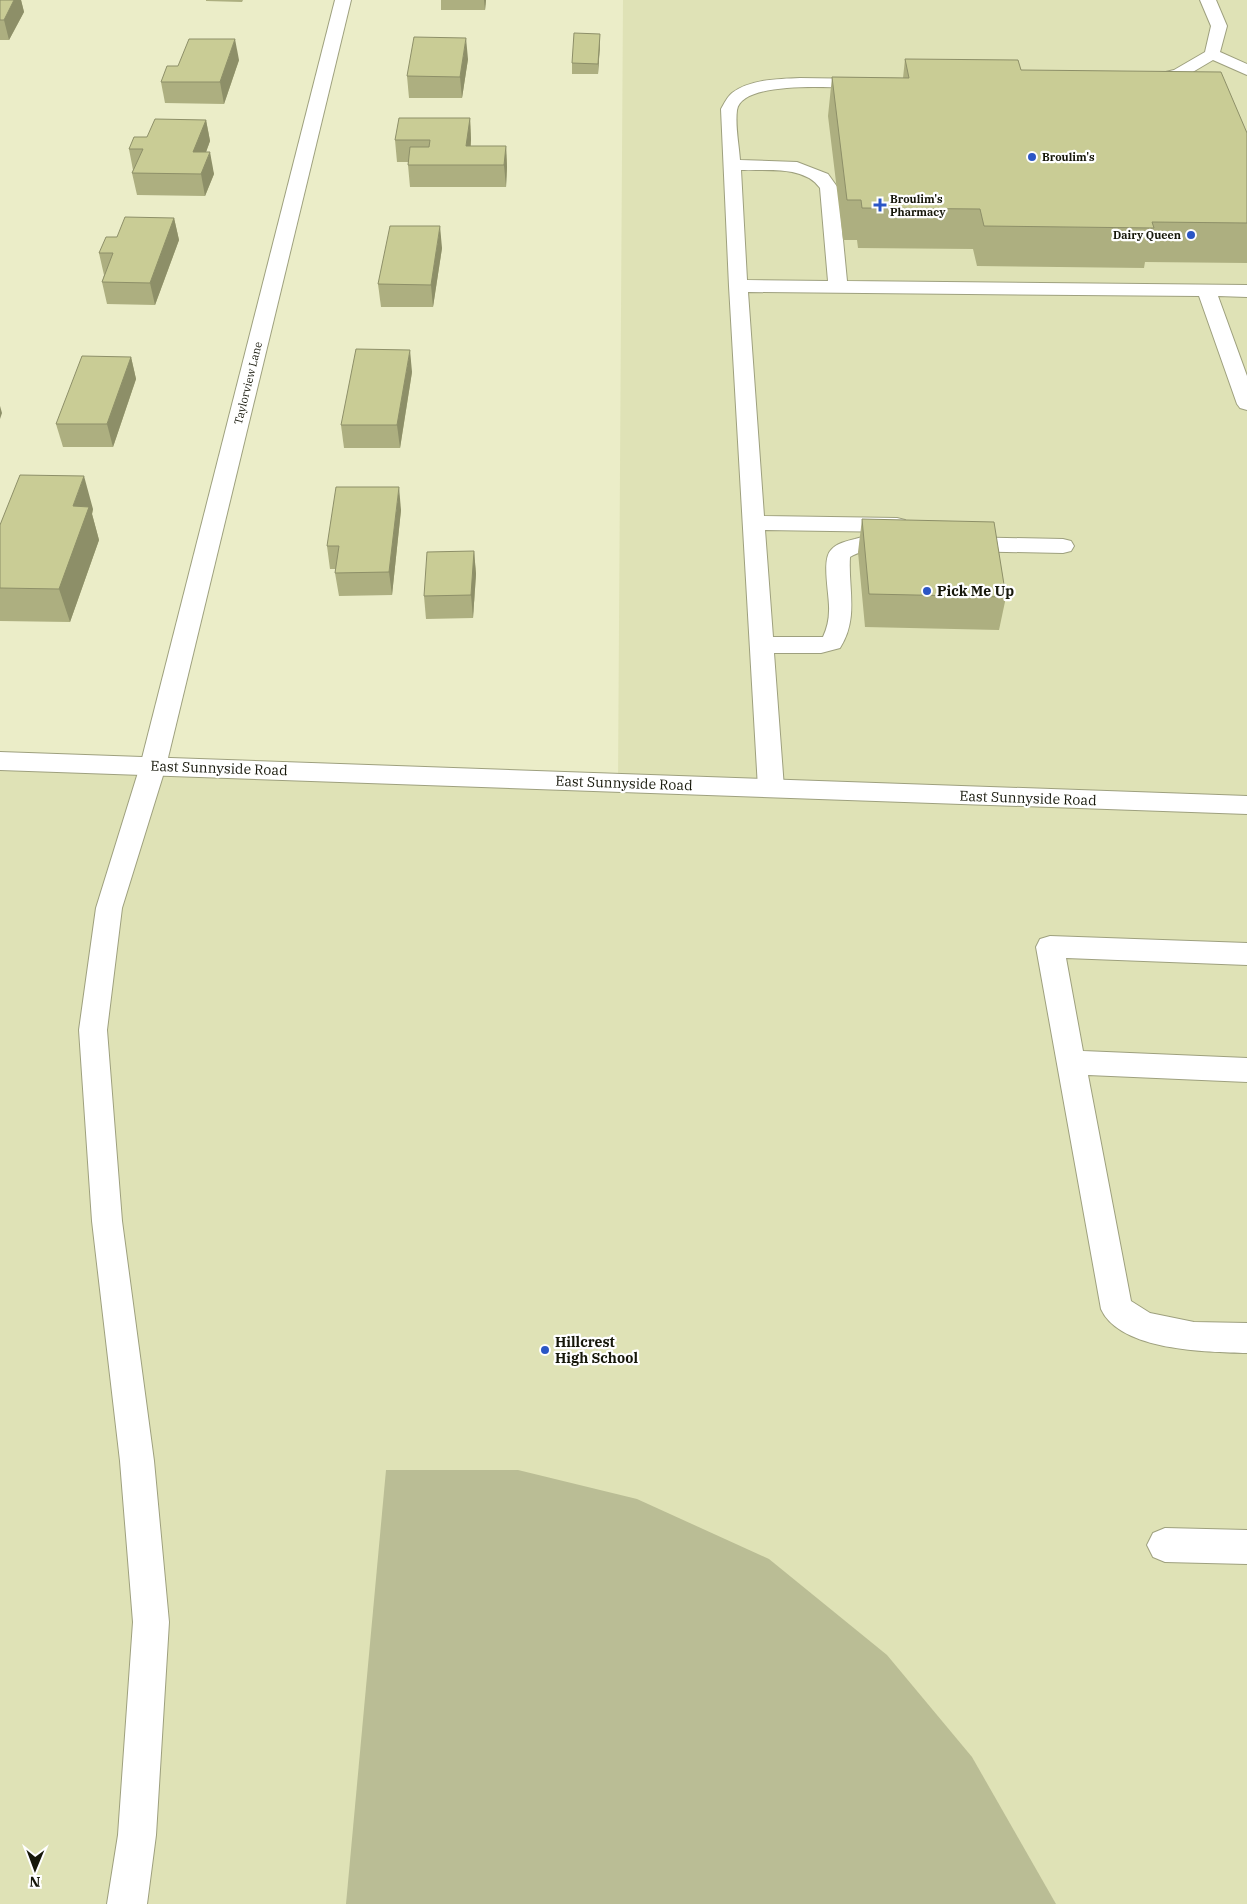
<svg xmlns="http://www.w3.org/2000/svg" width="1247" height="1904" font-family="'IBM Plex Serif',serif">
	<rect width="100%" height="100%" fill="#ebedc8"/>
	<polygon fill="#dfe2b6" points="623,0 1247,0 1247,1904 0,1904 0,761 618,783"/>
	<polygon fill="#babd95" points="386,1470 518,1470 637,1499 769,1559 887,1655 972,1757 1056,1904 346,1904"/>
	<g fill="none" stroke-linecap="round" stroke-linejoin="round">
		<g stroke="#9ea07e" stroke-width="2">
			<g id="lane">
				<polygon points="1200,0 1216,0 1227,26 1220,52 1247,64 1247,75 1213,60 1186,76 1147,86 1141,84 1139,81 1141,78 1174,70 1205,52 1211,26"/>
				<path d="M800 78 867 79 873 81 875 84 873 87 867 89C843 88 742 79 737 110 735 126 739 145 740 160L797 162 828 174 838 188 847 281 1247 285V297L1218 296 1247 376V410L1240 408 1237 404 1199 296 748 292 764 516 897 518 905 520 908 525 905 530 897 532 765 530 773 637H823C827 628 829 620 829 611 830 596 821 560 831 550 837 543 847 541 855 539 871 534 889 534 905 538L908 543 905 548C886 553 867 546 850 557 848 589 859 618 840 648L821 653H774L784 788 780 794 771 797 762 794 758 788 729 286 721 109C724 104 727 97 732 93 750 79 779 79 800 78ZM741 170C765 171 804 165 820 188L828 281 747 280Z"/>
				<polygon points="960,537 1063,539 1071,541 1074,546 1071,551 1063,553 960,551 952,549 949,544 952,539"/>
				<polygon points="153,757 162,760 166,766 122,908 107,1030 122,1221 154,1461 169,1622 156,1835 147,1904 107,1904 118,1835 133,1622 120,1461 92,1221 79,1030 96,908 140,766 144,760"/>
				<path d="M1050 936 1247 943V965L1066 958 1083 1051 1247 1058V1082L1088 1075 1131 1301 1150 1313 1194 1322 1247 1323V1353C1207 1352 1120 1351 1101 1309L1036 947 1040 939Z"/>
				<polygon points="1165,1528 1247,1530 1247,1564 1165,1562 1153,1557 1147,1545 1153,1533"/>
			</g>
		</g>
		<g stroke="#9ea07e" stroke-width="2">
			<polygon id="street" points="335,0 351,0 166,766 162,772 153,775 144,772 140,766"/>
		</g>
		<g stroke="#9ea07e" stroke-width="2">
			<polygon id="secondary" points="0,752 1247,796 1247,814 0,770"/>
		</g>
		<use href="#lane" fill="#fff" fill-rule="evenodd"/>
		<use href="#street" fill="#fff" fill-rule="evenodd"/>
		<use href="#secondary" fill="#fff" fill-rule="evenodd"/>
	</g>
	<g fill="#adaf80">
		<polygon points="0,0 21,0 24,12 9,40 0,40"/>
		<polygon points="206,0 243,0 242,2 206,1"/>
		<polygon points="441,0 486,0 485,10 441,10"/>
		<polygon points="600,44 598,74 572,74 572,63"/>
		<polygon points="468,59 462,98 409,98 407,76"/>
		<polygon points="905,59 1021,70 1247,133 1247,263 1145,262 1144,268 977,266 973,249 858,248 857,240 843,240 828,116 832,77 903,78"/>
		<polygon points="239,60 224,104 165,103 161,82 178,66"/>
		<polygon points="470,118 471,140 471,146 506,146 507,167 506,187 410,187 408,165 408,162 397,162 395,140"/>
		<polygon points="206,120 210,141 206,152 214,174 205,196 137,195 132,173 133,170 129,149 147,137"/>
		<polygon points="174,218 179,240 155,305 107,304 102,282 104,275 99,253 117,237"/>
		<polygon points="442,248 433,307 381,307 378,284"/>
		<polygon points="131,357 136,379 113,447 63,447 56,424"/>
		<polygon points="412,372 400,448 344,448 341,425"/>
		<polygon points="93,509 92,514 99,540 70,622 0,621 0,525"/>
		<polygon points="401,510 392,595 339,596 335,573 336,569 330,569 327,546"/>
		<polygon points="862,519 1006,597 999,630 865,627 858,552"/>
		<polygon points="474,551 476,574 473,618 426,619 424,596"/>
	</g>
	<g fill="#8d8f68">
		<polygon points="14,0 21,0 24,12 9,40 4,20"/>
		<polygon points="484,0 486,0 485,10"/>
		<polygon points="600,34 600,44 598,74 598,64"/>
		<polygon points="466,38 468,59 462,98 460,77"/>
		<polygon points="235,39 239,60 224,104 220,82"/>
		<polygon points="470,118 471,140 468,165 466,146"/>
		<polygon points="206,120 210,141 198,174 193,152"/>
		<polygon points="506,146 507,167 506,187 504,165"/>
		<polygon points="210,152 214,174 205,196 201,174"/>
		<polygon points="174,218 179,240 155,305 150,283"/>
		<polygon points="440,226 442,248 433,307 431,285"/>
		<polygon points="410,350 412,372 400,448 397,425"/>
		<polygon points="131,357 136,379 113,447 107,424"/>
		<polygon points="0,406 2,413 0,419"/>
		<polygon points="84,476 93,509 92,514 99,540 70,622 59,589 73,506"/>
		<polygon points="399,487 401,510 392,595 389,572"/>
		<polygon points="474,551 476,574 473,618 471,595"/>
	</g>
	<g fill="#c9cc95" stroke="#8d8f68">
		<polygon points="0,0 14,0 4,20 0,20"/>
		<polygon points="574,33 600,34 598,64 572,63"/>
		<polygon points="414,37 466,38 460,77 407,76"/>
		<polygon points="189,39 235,39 220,82 161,82 167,66 178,66"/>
		<polygon points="905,59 1018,60 1021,70 1221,72 1247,133 1247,223 1152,222 1154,228 984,226 980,209 862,208 861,200 847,200 832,77 909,78"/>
		<polygon points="399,118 470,118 466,146 506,146 504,165 408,165 410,147 429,147 430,140 395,140"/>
		<polygon points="155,119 206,120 193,152 210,152 201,174 132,173 143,149 129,149 134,137 147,137"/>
		<polygon points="125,217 174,218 150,283 102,282 113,253 99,253 106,237 117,237"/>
		<polygon points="390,226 440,226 431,285 378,284"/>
		<polygon points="356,349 410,350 397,425 341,425"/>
		<polygon points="82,356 131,357 107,424 56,424"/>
		<polygon points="20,475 84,476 73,506 89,507 59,589 0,588 0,525"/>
		<polygon points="336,487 399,487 389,572 335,573 339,546 327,546"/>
		<polygon points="862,519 994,522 1006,597 869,594"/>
		<polygon points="474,551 471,595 424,596 427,552"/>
	</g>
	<g fill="#2b56c5" stroke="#fff" stroke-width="2">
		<circle cx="1032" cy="157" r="5"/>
		<path d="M877.5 197.5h5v5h5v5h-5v5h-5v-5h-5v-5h5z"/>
		<circle cx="1191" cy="235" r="5"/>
		<circle cx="927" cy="591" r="5"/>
		<circle cx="545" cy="1350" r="5"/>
	</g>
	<g text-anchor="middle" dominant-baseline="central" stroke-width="4.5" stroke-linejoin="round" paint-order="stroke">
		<g font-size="11" font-weight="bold" fill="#16170a" stroke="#fff" text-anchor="start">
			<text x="1042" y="157">Broulim's</text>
			<text x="890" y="199">Broulim's<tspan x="890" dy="13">Pharmacy</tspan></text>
			<text x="1181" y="235" text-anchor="end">Dairy Queen</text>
		</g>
		<g font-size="11" fill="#16170a" stroke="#fff">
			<text transform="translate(248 383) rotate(-76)">Taylorview Lane</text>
		</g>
		<g font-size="14" font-weight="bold" fill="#16170a" stroke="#fff" text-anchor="start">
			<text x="937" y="591">Pick Me Up</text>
			<text x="555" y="1342">Hillcrest<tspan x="555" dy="16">High School</tspan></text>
		</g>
		<g font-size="14" fill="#16170a" stroke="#fff">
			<text transform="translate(219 768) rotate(2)">East Sunnyside Road</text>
			<text transform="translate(624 783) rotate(2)">East Sunnyside Road</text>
			<text transform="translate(1028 798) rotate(2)">East Sunnyside Road</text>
		</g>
	</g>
	<g transform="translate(35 1869) rotate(181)" stroke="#ffffff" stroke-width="4" paint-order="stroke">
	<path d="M0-4L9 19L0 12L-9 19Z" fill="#16170a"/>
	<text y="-8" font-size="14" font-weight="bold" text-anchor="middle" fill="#16170a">N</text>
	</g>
</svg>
